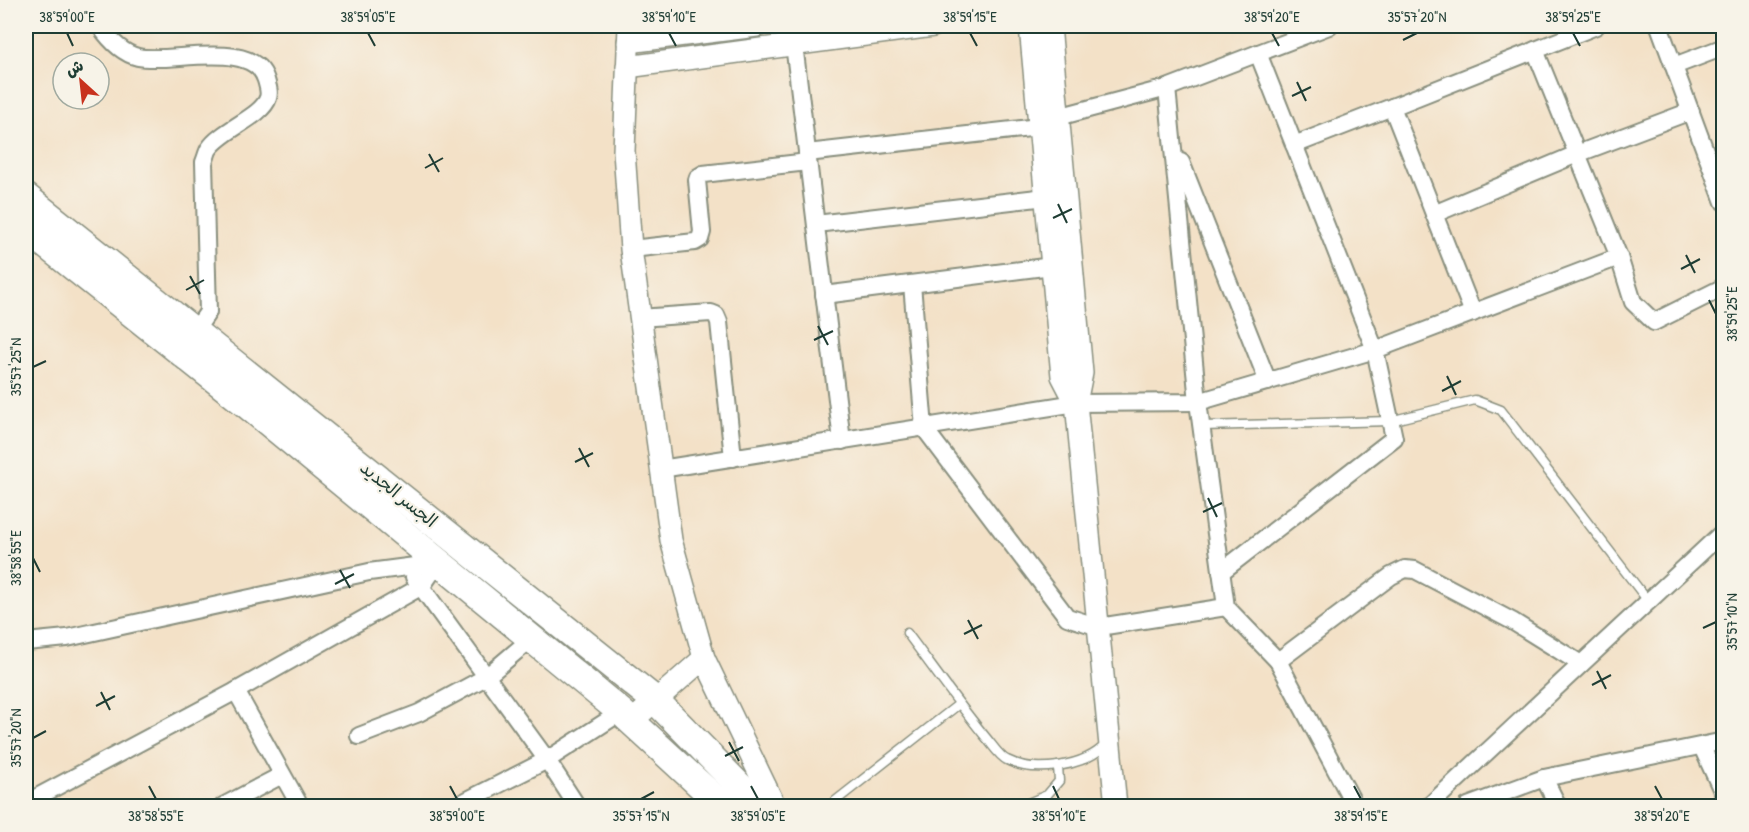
<svg xmlns="http://www.w3.org/2000/svg" width="1749" height="832" font-family="'Patrick Hand','Playpen Sans Arabic',sans-serif">
	<rect width="100%" height="100%" fill="#f7f3e8"/>
	<filter id="ink" filterUnits="userSpaceOnUse"><feTurbulence type="fractalNoise" baseFrequency=".0167" numOctaves="2"/><feDisplacementMap in="SourceGraphic" scale="12" xChannelSelector="R" yChannelSelector="G"/><feConvolveMatrix kernelMatrix="1 2 1 2 8 2 1 2 1" color-interpolation-filters="sRGB"/></filter>
	<filter id="wash" filterUnits="userSpaceOnUse"><feTurbulence type="fractalNoise" baseFrequency=".008" numOctaves="4" result="noise"/><feDisplacementMap in="SourceGraphic" scale="24" xChannelSelector="R" yChannelSelector="G"/><feGaussianBlur stdDeviation="1.35" result="paint"/><feColorMatrix in="noise" values="0 0 0 0 0 0 0 0 0 0 0 0 0 0 0 0 0 1.4 0 .05"/><feComposite in="paint" operator="in"/></filter>
	<g filter="url(#wash)">
		<rect width="100%" height="100%" fill="#f3e1c7"/>
	</g>
	<g filter="url(#ink)">
		<g fill="none" stroke-linecap="round" stroke-linejoin="round">
			<g stroke="#898f7e" stroke-width="11">
				<g id="service">
					<polyline points="1202,426 1390,421 1475,400 1501,410 1648,601"/>
					<path d="M907 633C934 669 959 705 988 740 993 746 1000 757 1007 760 1034 774 1085 767 1106 744"/>
					<polyline points="829,806 959,704"/>
					<polyline points="1021,806 1047,795 1059,781 1058,766"/>
				</g>
			</g>
			<g stroke="#898f7e" stroke-width="20">
				<g id="minor">
					<path d="M100 26C109 39 121 53 138 57 170 64 254 38 266 80 268 87 270 92 268 98 262 117 221 130 209 149 207 152 206 158 204 162L208 312 195 331"/>
					<polyline points="1659,26 1724,202"/>
					<polyline points="794,44 842,441"/>
					<polyline points="1535,50 1619,257 1633,302 1654,322 1724,287"/>
					<polyline points="1674,66 1724,47"/>
					<polyline points="1167,88 1198,402 1226,607 1278,661 1355,806"/>
					<polyline points="1058,117 1167,88 1329,26"/>
					<polyline points="1294,145 1392,107"/>
					<polyline points="807,153 1039,127"/>
					<polyline points="1181,162 1268,382"/>
					<polyline points="1434,214 1577,154 1691,111"/>
					<polyline points="816,224 1046,197"/>
					<polyline points="631,249 695,242 700,239 702,232 697,180 698,177 703,174 808,162"/>
					<polyline points="912,284 924,428 1067,617 1099,627 1226,607"/>
					<polyline points="824,295 1052,266"/>
					<polyline points="1473,313 1392,107 1596,26"/>
					<polyline points="639,318 711,313 716,315 719,322 733,458"/>
					<polyline points="661,469 1076,403 1198,402 1375,350 1619,257"/>
					<polyline points="1221,572 1394,438 1375,350 1258,53"/>
					<polyline points="414,577 547,760 577,806"/>
					<polyline points="26,642 67,638 369,572 438,563"/>
					<polyline points="1278,661 1391,576 1405,569 1415,570 1512,621 1581,664"/>
					<polyline points="236,691 300,806"/>
					<polyline points="359,736 419,713 486,677 532,638"/>
					<polyline points="1702,747 1724,795"/>
					<polyline points="1544,778 1558,806"/>
					<polyline points="26,803 236,691 422,586 438,563"/>
					<polyline points="223,806 282,775"/>
					<polyline points="456,806 547,760 621,712"/>
					<polyline points="1429,806 1724,531"/>
					<polyline points="1468,806 1544,778 1724,741"/>
				</g>
			</g>
			<g stroke="#898f7e" stroke-width="24">
				<g id="tertiary">
					<polyline points="629,26 624,151 631,249 671,540 704,658 775,806"/>
					<polyline points="1030,26 1062,376 1076,403"/>
					<polyline points="1050,26 1082,373 1076,403 1116,806"/>
					<polyline points="628,42 757,26"/>
					<polyline points="627,67 933,26"/>
					<polyline points="632,721 704,658"/>
				</g>
			</g>
			<g stroke="#898f7e" stroke-width="30">
				<g id="primary">
					<polyline points="26,197 656,701 759,806"/>
					<polyline points="26,229 246,404 621,712 723,806"/>
				</g>
			</g>
			<use href="#service" stroke="#fff" stroke-width="8"/>
			<use href="#minor" stroke="#fff" stroke-width="16"/>
			<use href="#tertiary" stroke="#fff" stroke-width="21"/>
			<use href="#primary" stroke="#fff" stroke-width="27"/>
		</g>
	</g>
	<path fill="none" stroke="#1f3d34" stroke-width="2" d="M67 33 73 46M368 33 375 46M669 33 676 46M970 33 977 46M1272 33 1279 46M1573 33 1580 46M1403 40 1417 33M1297 82 1306 101M1292 96 1311 87M429 154 439 172M425 168 443 158M1058 204 1067 223M1053 218 1072 209M1686 255 1695 273M1681 269 1700 259M190 276 200 294M186 290 204 280M1709 300 1716 314M818 326 828 345M814 340 833 331M33 367 46 361M1447 376 1456 395M1442 391 1461 381M579 448 589 467M575 462 593 453M1208 498 1217 517M1203 512 1222 503M33 558 40 572M340 570 350 588M335 584 354 574M968 620 978 639M1703 628 1716 622M964 634 982 625M1597 671 1606 689M1592 685 1611 675M101 692 110 710M96 706 115 696M33 738 46 731M729 742 739 761M725 756 743 747M149 786 156 799M450 786 457 799M751 786 758 799M1053 786 1059 799M1354 786 1361 799M1655 786 1662 799M641 799 654 792"/>
	<g text-anchor="middle" dominant-baseline="central" stroke-width="4.5" stroke-linejoin="round" paint-order="stroke">
		<g font-size="18" fill="#1f3d34" stroke="#f7f3e8">
			<text transform="translate(399 494) rotate(39)">الجسر الجديد</text>
		</g>
	</g>
	<rect width="1749" height="832" fill="none" stroke="#f7f3e8" stroke-width="66"/>
	<g transform="translate(81 81) rotate(333)"><circle r="28" fill="#f7f3e8" stroke="#a1aaa0" stroke-width="1.5"/>
	<path d="M0-4.5L10 22L0 15L-10 22Z" fill="#c8321e"/>
	<text y="-9" font-size="16" font-weight="bold" text-anchor="middle" fill="#1f3d34">ش</text>
	</g>
	<rect x="33" y="33" width="1683" height="766" fill="none" stroke="#1f3d34" stroke-width="2"/>
	<g font-size="15" text-anchor="middle" fill="#1f3d34">
		<text x="67" y="22">38°59'00"E</text>
		<text x="368" y="22">38°59'05"E</text>
		<text x="669" y="22">38°59'10"E</text>
		<text x="970" y="22">38°59'15"E</text>
		<text x="1272" y="22">38°59'20"E</text>
		<text x="1417" y="22">35°57'20"N</text>
		<text x="1573" y="22">38°59'25"E</text>
		<text transform="translate(1732 314) rotate(-90)" y="5">38°59'25"E</text>
		<text transform="translate(16 367) rotate(-90)" y="5">35°57'25"N</text>
		<text transform="translate(16 558) rotate(-90)" y="5">38°58'55"E</text>
		<text transform="translate(1732 622) rotate(-90)" y="5">35°57'10"N</text>
		<text transform="translate(16 738) rotate(-90)" y="5">35°57'20"N</text>
		<text x="156" y="821">38°58'55"E</text>
		<text x="457" y="821">38°59'00"E</text>
		<text x="641" y="821">35°57'15"N</text>
		<text x="758" y="821">38°59'05"E</text>
		<text x="1059" y="821">38°59'10"E</text>
		<text x="1361" y="821">38°59'15"E</text>
		<text x="1662" y="821">38°59'20"E</text>
	</g>
</svg>
